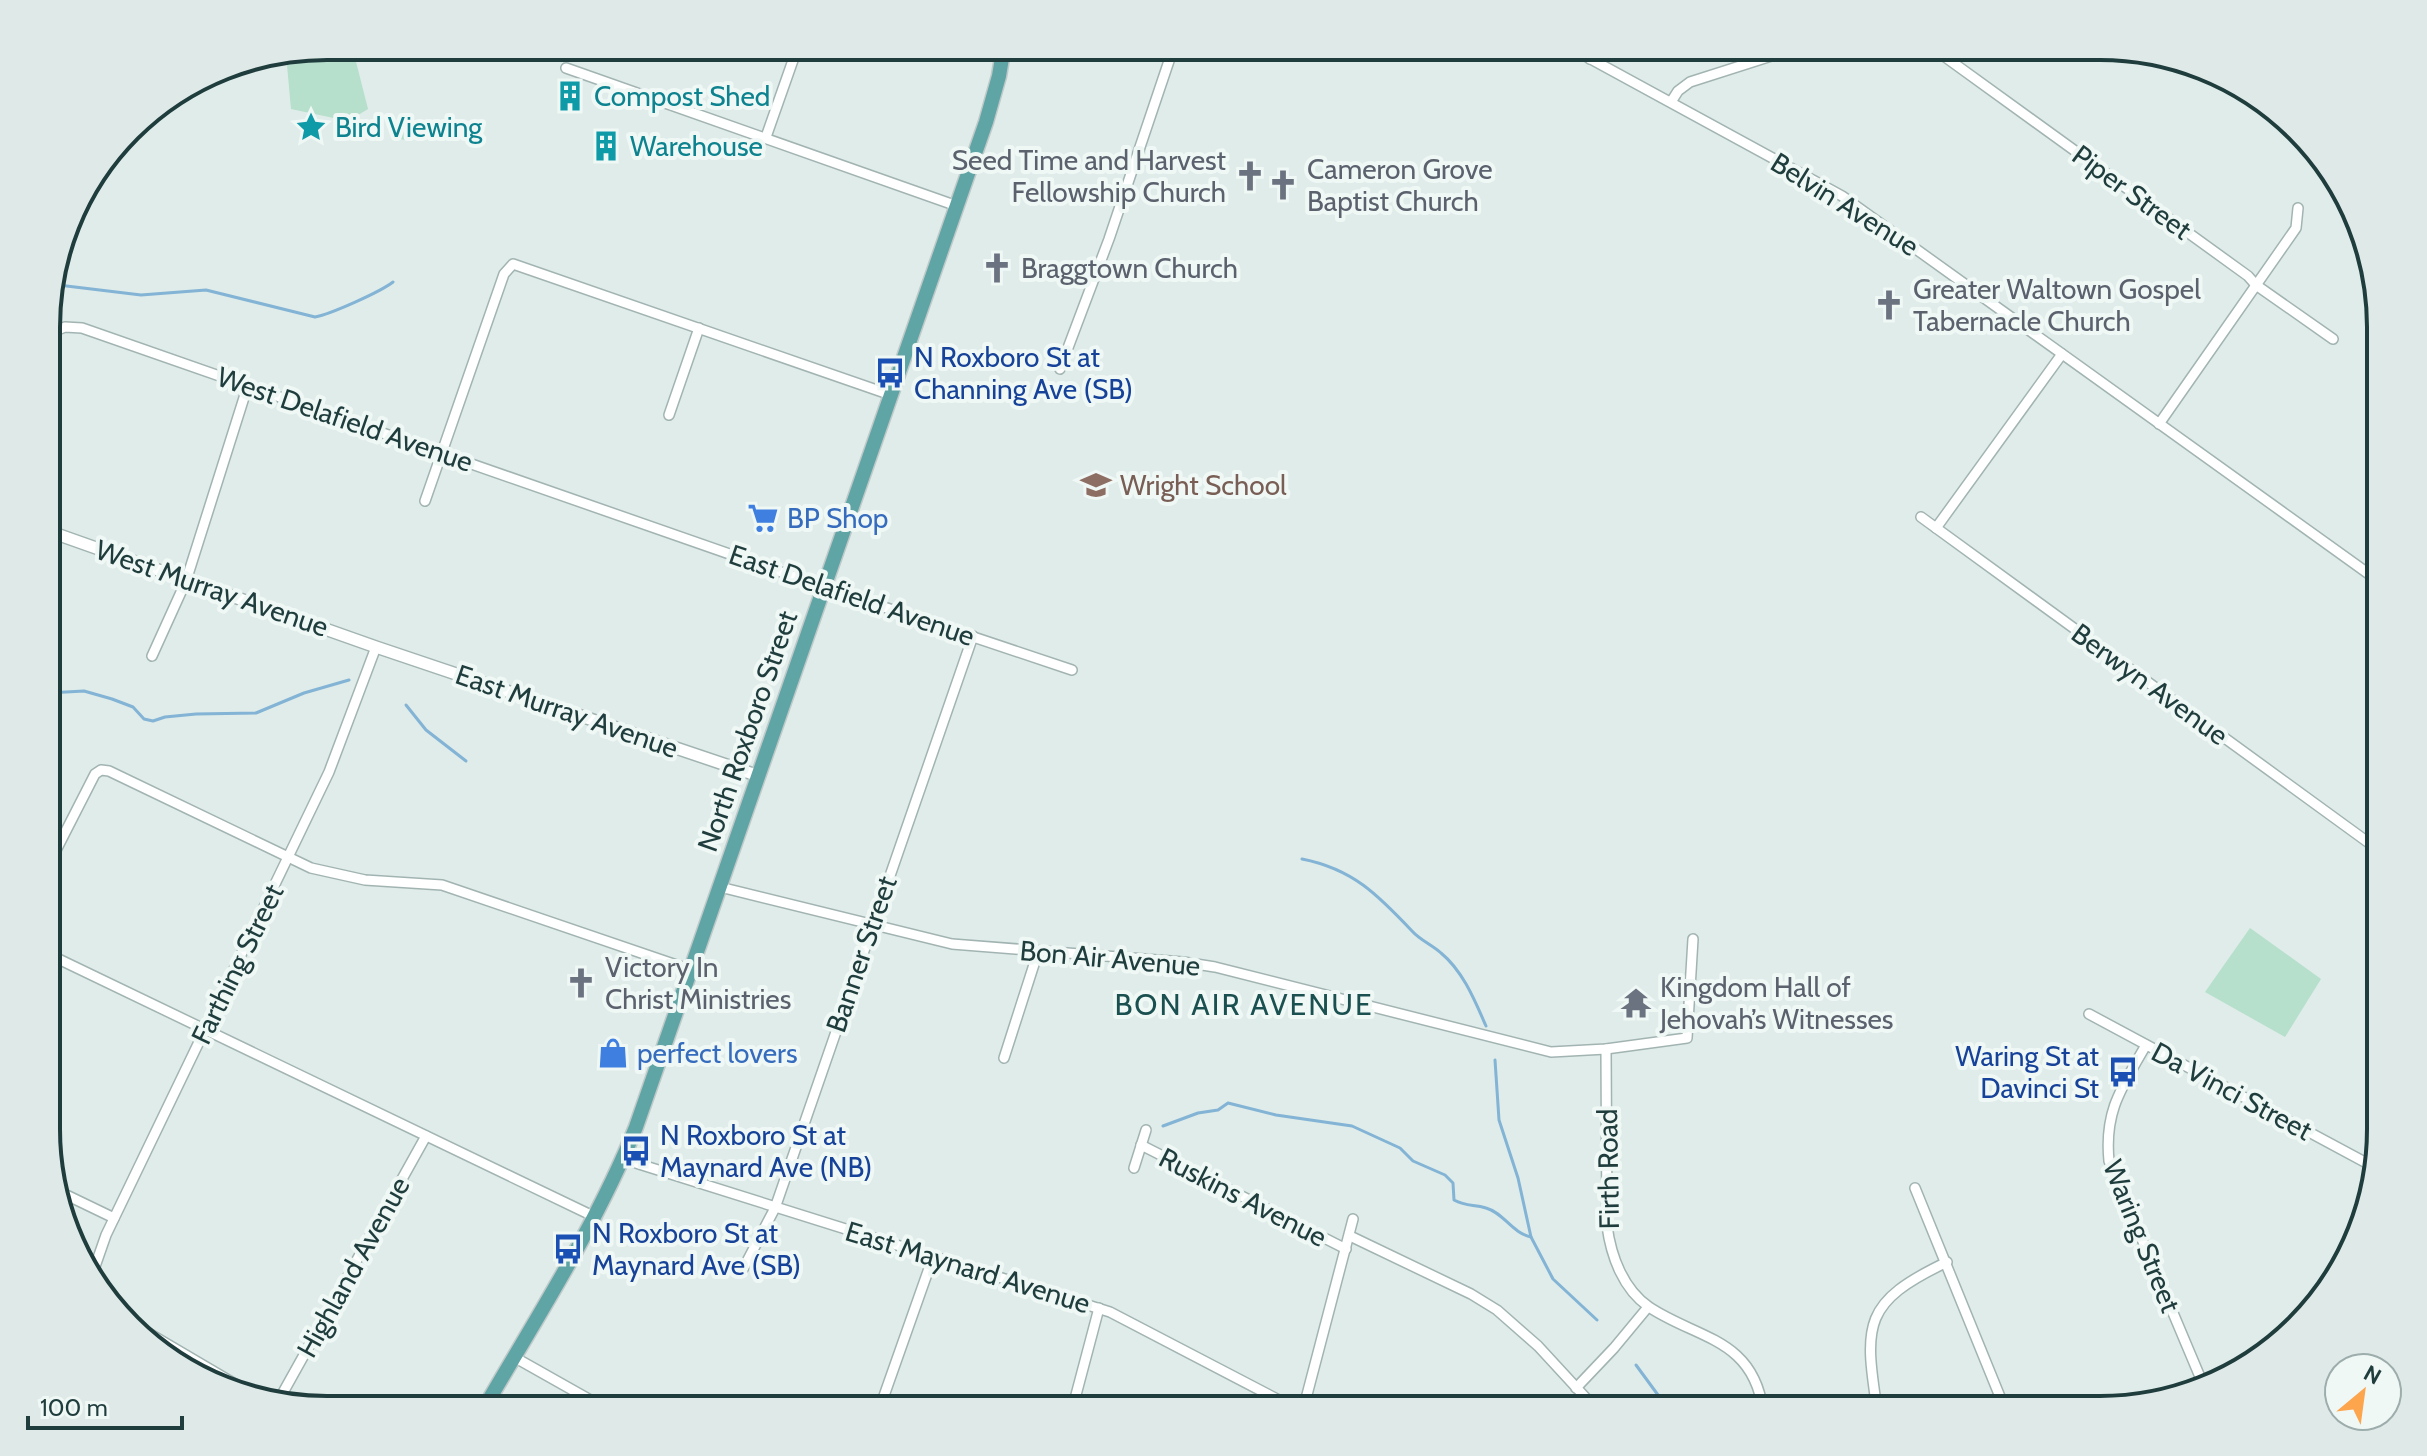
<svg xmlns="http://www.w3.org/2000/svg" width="2427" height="1456" font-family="Cabin,sans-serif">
	<rect width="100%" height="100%" fill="#dfece9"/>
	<g fill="#b6dfcc">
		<polygon points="327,46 352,46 368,109 348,121 291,109 286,54"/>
		<circle cx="405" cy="131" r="9"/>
		<polygon points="2250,928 2321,979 2285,1037 2205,992"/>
	</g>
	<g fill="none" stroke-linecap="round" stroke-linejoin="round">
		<g stroke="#83b3d5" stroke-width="3">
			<path d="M50 284 141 295 206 290 315 317C331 314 380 292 393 282"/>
			<polyline points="48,693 84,691 112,699 133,707 144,719 153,721 165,717 196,714 256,713 304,693 349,680"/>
			<polyline points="406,705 426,730 466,761"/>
			<path d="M1302 859C1353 869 1378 895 1412 931 1420 940 1432 945 1441 953 1463 971 1475 1001 1486 1026"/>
			<polyline points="1495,1060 1499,1120 1518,1178 1531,1237 1553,1279 1597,1320"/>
			<path d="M1163 1126 1198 1113 1218 1110 1228 1103 1276 1115 1352 1126 1400 1148 1413 1161 1445 1175 1453 1183 1454 1200C1467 1207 1474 1204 1486 1208 1504 1213 1512 1233 1531 1237"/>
			<polyline points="1636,1365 1669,1410"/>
		</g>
		<g stroke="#a2b4b2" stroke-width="12">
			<g id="minor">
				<polyline points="1567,46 1842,196 2380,582"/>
				<polyline points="1930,46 2248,276 2256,285 2333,339"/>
				<polyline points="1590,59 1597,46"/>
				<polyline points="566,68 957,206"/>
				<polyline points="1671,102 1678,91 1690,82 1803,46"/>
				<polyline points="766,137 798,46"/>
				<polyline points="48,355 55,331 65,327 82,328 824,587 1072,670"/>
				<polyline points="1060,369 1109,239 1171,55 1152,46"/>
				<polyline points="669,415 699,328"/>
				<polyline points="2159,424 2296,228 2298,208"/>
				<polyline points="425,501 504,274 513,264 891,395"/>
				<polyline points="1921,517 2380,851"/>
				<polyline points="1936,528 2062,354"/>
				<polyline points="152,656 186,581 248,385"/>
				<polyline points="48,866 95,774 101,770 109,771 311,868 365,880 442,885 691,970"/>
				<polyline points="720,887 952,944 1183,962 1215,967 1551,1052 1606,1049 1687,1038 1693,939"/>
				<polyline points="48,954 595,1217"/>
				<polyline points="2089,1014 2374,1167"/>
				<path d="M2146 1045C2122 1087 2104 1111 2109 1161L2203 1384"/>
				<path d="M1606 1049 1607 1226C1611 1256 1623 1289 1649 1307 1697 1339 1753 1338 1763 1410"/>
				<polyline points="1004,1058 1038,952"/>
				<polyline points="1141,1145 1346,1249"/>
				<polyline points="623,1159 1110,1312 1298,1410"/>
				<polyline points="1134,1168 1146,1130"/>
				<polyline points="1915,1188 2005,1409"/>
				<polyline points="58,1191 114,1218"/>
				<polyline points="1350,1236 1471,1294 1497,1310 1538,1346 1597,1410"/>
				<polyline points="743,1269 775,1208 973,636"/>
				<polyline points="91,1278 106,1235 329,772 376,647"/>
				<polyline points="138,1327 240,1387"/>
				<polyline points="514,1357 608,1410"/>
				<polyline points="1576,1388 1614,1348 1648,1307"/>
				<polyline points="280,1398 426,1136"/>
				<path d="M1877 1409C1864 1324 1863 1302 1947 1262"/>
				<polyline points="879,1410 933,1257"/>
				<polyline points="1072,1410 1099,1308"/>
				<polyline points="1303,1410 1353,1219"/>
			</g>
		</g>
		<g stroke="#a2b4b2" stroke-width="14">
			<polyline id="tertiary" points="48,531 376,647 759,776"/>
		</g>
		<g stroke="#c0c9c9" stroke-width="17">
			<path id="primary" d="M483 1410C537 1317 596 1226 636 1127L986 122 999 76 1004 46"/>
		</g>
		<use href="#minor" stroke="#fff" stroke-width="9"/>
		<use href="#tertiary" stroke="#fff" stroke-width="11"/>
		<use href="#primary" stroke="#60a5a5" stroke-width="14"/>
	</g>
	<defs>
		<g id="building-bare" transform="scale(2.4)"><path d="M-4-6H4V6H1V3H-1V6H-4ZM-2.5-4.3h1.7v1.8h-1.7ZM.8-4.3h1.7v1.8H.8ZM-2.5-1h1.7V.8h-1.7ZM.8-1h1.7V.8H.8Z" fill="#0f9aa8" stroke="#f0f8f6" stroke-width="2.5" paint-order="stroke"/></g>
		<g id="sight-bare" transform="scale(2.4)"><path d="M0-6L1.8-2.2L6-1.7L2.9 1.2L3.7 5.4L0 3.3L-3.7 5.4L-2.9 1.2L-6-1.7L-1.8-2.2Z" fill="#0f9aa8" stroke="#f0f8f6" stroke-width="2.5" paint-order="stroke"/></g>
		<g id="church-bare" transform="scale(2.4)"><path d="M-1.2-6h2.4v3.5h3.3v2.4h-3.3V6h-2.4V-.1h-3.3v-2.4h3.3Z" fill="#6b7280" stroke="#f0f8f6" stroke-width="2.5" paint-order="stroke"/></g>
		<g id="bus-bare" transform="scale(2.4)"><path d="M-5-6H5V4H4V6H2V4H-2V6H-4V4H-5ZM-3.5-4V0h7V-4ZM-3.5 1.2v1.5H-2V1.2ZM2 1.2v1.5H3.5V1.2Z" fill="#1a4fb4" stroke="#f0f8f6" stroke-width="2.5" paint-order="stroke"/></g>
		<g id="school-bare" transform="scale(2.4)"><path d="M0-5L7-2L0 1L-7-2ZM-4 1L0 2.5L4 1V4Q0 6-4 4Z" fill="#8d6e63" stroke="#f0f8f6" stroke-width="2.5" paint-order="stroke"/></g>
		<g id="supermarket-bare" transform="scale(2.4)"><path d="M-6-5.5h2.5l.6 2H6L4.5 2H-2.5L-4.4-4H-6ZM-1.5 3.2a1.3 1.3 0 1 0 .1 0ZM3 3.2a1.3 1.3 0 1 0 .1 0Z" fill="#3f7fe0" stroke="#f0f8f6" stroke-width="2.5" paint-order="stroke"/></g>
		<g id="temple-bare" transform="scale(2.4)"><path d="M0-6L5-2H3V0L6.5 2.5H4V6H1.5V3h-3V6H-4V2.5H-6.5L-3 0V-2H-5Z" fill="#6b7280" stroke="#f0f8f6" stroke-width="2.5" paint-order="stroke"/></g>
		<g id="shop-bare" transform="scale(2.4)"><path d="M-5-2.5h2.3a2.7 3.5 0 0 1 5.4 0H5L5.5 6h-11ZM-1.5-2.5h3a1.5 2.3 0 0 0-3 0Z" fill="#3f7fe0" stroke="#f0f8f6" stroke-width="2.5" paint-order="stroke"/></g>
	</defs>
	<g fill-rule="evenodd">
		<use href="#building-bare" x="570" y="96"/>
		<use href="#sight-bare" x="311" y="127"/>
		<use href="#building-bare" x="606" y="146"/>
		<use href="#church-bare" x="1250" y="176"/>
		<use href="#church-bare" x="1283" y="185"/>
		<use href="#church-bare" x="997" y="268"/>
		<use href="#church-bare" x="1889" y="305"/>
		<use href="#bus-bare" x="890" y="373"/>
		<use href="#school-bare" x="1096" y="485"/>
		<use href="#supermarket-bare" x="763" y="518"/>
		<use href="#church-bare" x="581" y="983"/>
		<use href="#temple-bare" x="1636" y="1003"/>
		<use href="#shop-bare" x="613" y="1053"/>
		<use href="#bus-bare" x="2123" y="1072"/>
		<use href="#bus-bare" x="636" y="1151"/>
		<use href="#bus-bare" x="568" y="1249"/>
	</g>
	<g text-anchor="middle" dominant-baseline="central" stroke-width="8" stroke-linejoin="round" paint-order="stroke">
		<g font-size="28" fill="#0d838f" stroke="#f0f8f6" text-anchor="start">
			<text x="594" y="96">Compost Shed</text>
			<text x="335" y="127">Bird Viewing</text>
			<text x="630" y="146">Warehouse</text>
		</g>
		<g font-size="28" fill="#5b616d" stroke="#f0f8f6" text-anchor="start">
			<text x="1226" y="160" text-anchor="end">Seed Time and Harvest<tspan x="1226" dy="32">Fellowship Church</tspan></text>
			<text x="1307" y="169">Cameron Grove<tspan x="1307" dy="32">Baptist Church</tspan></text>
			<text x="1021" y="268">Braggtown Church</text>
			<text x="1913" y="289">Greater Waltown Gospel<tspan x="1913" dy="32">Tabernacle Church</tspan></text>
			<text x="605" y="967">Victory In<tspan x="605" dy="32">Christ Ministries</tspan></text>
			<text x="1660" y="987">Kingdom Hall of<tspan x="1660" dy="32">Jehovah’s Witnesses</tspan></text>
		</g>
		<g font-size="28" fill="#1f3d3d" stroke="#f0f8f6">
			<text transform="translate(2132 192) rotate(36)">Piper Street</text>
			<text transform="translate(1845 204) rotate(32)">Belvin Avenue</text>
			<text transform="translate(345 419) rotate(19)">West Delafield Avenue</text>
			<text transform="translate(212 588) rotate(19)">West Murray Avenue</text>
			<text transform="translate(852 595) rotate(19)">East Delafield Avenue</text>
			<text transform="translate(2150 684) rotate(36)">Berwyn Avenue</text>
			<text transform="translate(567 711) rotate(19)">East Murray Avenue</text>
			<text transform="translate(747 731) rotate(-71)">North Roxboro Street</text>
			<text transform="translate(861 954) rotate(-71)">Banner Street</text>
			<text transform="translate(1110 958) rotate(5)">Bon Air Avenue</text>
			<text transform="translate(237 964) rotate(-64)">Farthing Street</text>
			<text transform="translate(2232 1091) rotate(28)">Da Vinci Street</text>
			<text transform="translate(1608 1169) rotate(-91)">Firth Road</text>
			<text transform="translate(1243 1197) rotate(27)">Ruskins Avenue</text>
			<text transform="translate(2142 1236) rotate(68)">Waring Street</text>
			<text transform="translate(353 1267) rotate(-61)">Highland Avenue</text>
			<text transform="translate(968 1267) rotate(17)">East Maynard Avenue</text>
		</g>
		<g font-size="28" fill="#164399" stroke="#f0f8f6" text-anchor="start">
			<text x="914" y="357">N Roxboro St at<tspan x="914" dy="32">Channing Ave (SB)</tspan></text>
			<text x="2099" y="1056" text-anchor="end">Waring St at<tspan x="2099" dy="32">Davinci St</tspan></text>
			<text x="660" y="1135">N Roxboro St at<tspan x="660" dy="32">Maynard Ave (NB)</tspan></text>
			<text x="592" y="1233">N Roxboro St at<tspan x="592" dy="32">Maynard Ave (SB)</tspan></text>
		</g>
		<g font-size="28" fill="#785e54" stroke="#f0f8f6" text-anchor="start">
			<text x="1120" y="485">Wright School</text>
		</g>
		<g font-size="28" fill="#366cbe" stroke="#f0f8f6" text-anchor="start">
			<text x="787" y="518">BP Shop</text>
			<text x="637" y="1053">perfect lovers</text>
		</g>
		<g font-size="30" letter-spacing="2" fill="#1a5050" stroke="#f0f8f6">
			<text x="1244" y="1004">BON AIR AVENUE</text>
		</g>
	</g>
	<path d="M0 0H2427V1456H0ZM327 60H2100A267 267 0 0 1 2367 327V1129A267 267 0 0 1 2100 1396H327A267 267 0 0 1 60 1129V327A267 267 0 0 1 327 60Z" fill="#dfe9e7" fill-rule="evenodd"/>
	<path fill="none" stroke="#1f3d3d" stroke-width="4" d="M327 60H2100A267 267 0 0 1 2367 327V1129A267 267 0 0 1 2100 1396H327A267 267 0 0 1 60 1129V327A267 267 0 0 1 327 60Z"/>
	<g transform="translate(2363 1392) rotate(29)"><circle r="38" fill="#f0f8f6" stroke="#9cadac" stroke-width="2"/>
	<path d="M0-6L14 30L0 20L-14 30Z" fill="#fca54d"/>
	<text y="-12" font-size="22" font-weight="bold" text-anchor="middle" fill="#1f3d3d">N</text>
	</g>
	<path d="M28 1416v12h154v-12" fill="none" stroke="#1f3d3d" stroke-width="4"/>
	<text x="40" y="1416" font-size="24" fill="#1f3d3d" stroke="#f0f8f6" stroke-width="6" paint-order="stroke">100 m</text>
</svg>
